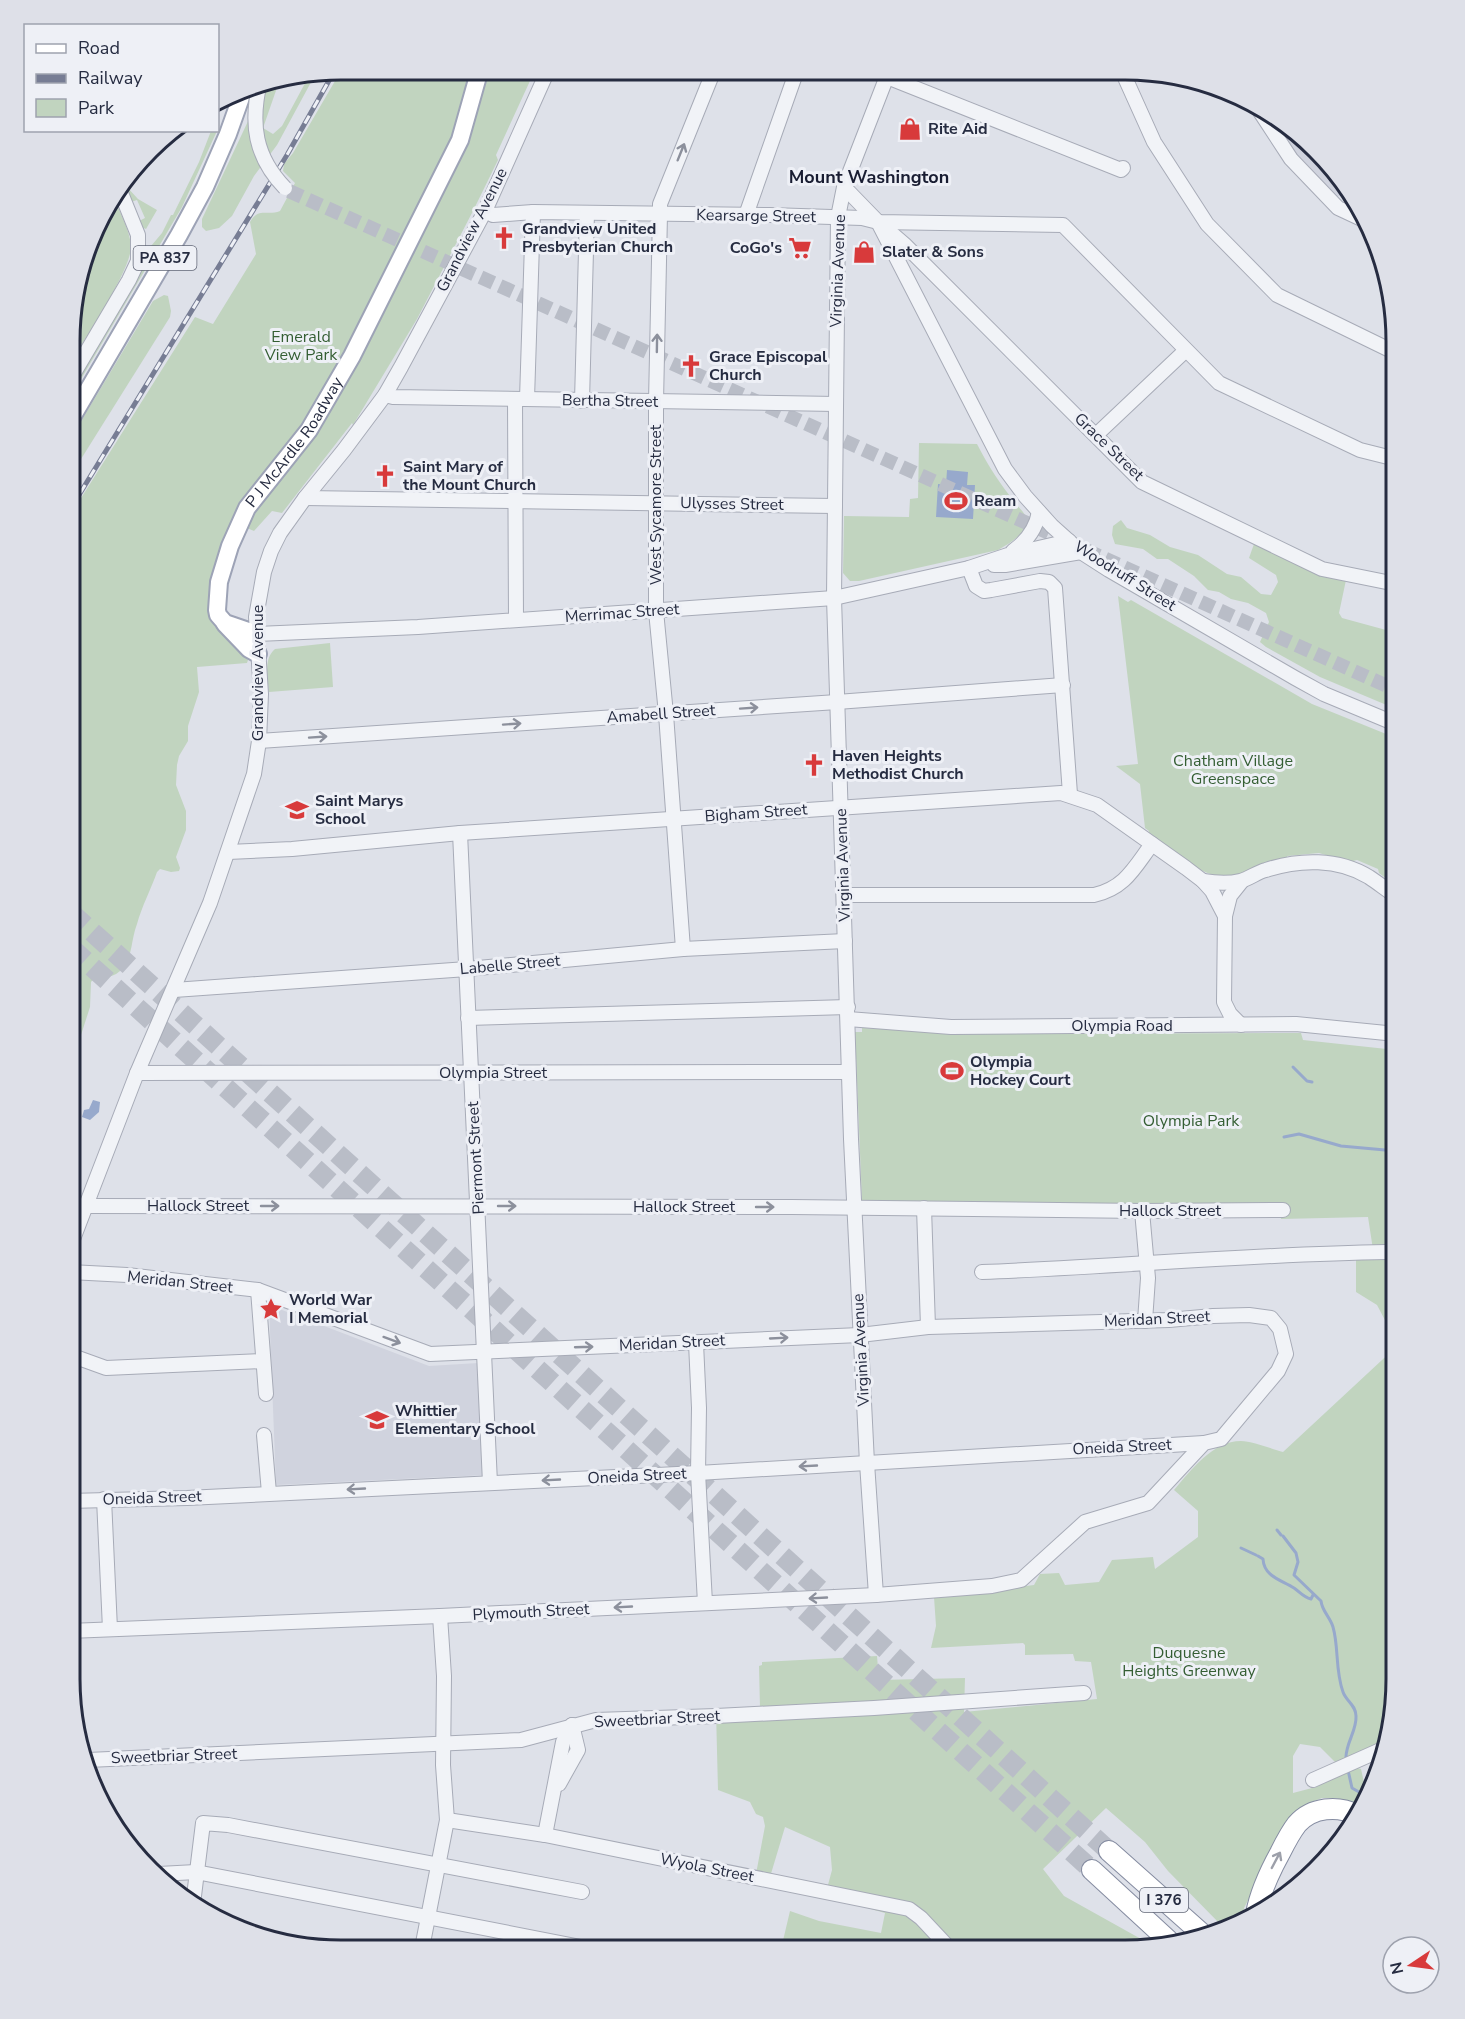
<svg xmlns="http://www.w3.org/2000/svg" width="1465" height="2019" font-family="'Nunito Sans',sans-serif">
	<rect width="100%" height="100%" fill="#dee1e9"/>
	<g fill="#d0d3de">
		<polygon points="1271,114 1289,125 1346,194 1336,197 1295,154"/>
		<polygon points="269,1305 429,1366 478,1363 485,1475 276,1485"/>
	</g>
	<g fill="#c1d4bf">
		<path d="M342 69 535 70 496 155 498 160 473 211 417 319 353 425 352 423 282 513 272 511 254 531 247 528 245 500 209 611 248 660 247 663 197 667 199 692 188 726V741L179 756 177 765 176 785 186 811V830L176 857 180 868 179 871 171 872 160 869 157 872C151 889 142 906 137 924 131 939 133 955 123 968 111 982 97 975 91 982L90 1007 72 1063 70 1064 71 514 195 317 213 324 256 254 250 222C258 207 268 216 280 211L295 183 283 171 284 164 293 153Z"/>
		<polygon points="316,73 277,145 254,176 232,216 219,228 206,231 202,227 202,219 267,81 280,79 263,128 273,134 282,126 310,74"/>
		<polygon points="211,131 217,131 182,207 71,396 71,389 134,282 143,264 146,252 162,233 171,215 173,215 199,162"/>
		<polygon points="124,186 126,186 138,199 157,210 146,229 141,227 139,221 145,218 137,200 131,202"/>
		<path d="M113 196C119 211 129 228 131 245 133 267 85 339 71 361V305L105 205Z"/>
		<polygon points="164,295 168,296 171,311 170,317 71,475 71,438 153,301"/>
		<path d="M919 443 977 444C988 466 1001 485 1016 504 1020 509 1026 514 1027 520 1027 534 1008 544 998 550L859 581H850L843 573 844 516 909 517 910 499 918 498Z"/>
		<polygon points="1121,520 1127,528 1150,535 1170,547 1198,555 1227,574 1241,577 1261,594 1271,595 1278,582 1276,575 1249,558 1254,544 1298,565 1346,580 1339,613 1342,618 1386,630 1388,636 1389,646 1396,649 1396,709 1320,677 1266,647 1260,642 1269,622 1266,613 1248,603 1231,599 1219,592 1208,590 1194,576 1168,559 1157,559 1143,549 1115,544 1112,535 1113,526"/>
		<path d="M1118 596 1128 602 1131 600 1312 704 1396 738V886L1379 873 1378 869 1357 860 1349 862 1319 853 1287 856V859C1272 865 1255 873 1239 876 1204 883 1174 852 1148 833L1149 831 1145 828 1140 784 1116 766 1138 764Z"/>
		<path d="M330 643 333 687 269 692C268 678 263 659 275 649Z"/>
		<polygon points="862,1028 1005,1034 1301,1033 1303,1040 1396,1050 1396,1341 1377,1305 1356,1292 1356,1256 1374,1256 1368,1217 1281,1219 1280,1205 862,1201 855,1032 862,1032"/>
		<path d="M1396 1347 1395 1696 1386 1741 1336 1763 1320 1747 1300 1744 1293 1756V1793L1316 1787 1354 1767 1361 1769 1367 1796 1362 1805 1335 1798H1322L1306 1804 1290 1818 1244 1908 1243 1922 1222 1926 1168 1871 1145 1842 1106 1808 1043 1869 1064 1896 1150 1944 1125 1950 781 1949 790 1911 819 1921 881 1933 885 1913 825 1896 832 1870 830 1847 785 1827 770 1877 756 1874 765 1826 763 1817 756 1814 750 1802 718 1790 716 1711 760 1708 759 1666 762 1665V1662L877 1656 879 1680 965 1678 964 1712 1097 1699 1091 1662 1075 1661 1073 1654 1025 1655V1645L1023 1643 931 1648 936 1626 934 1597 1034 1585 1040 1574 1059 1573 1065 1585 1099 1582 1112 1560 1153 1557 1155 1569 1198 1537V1511L1174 1490C1191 1470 1213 1441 1241 1441 1252 1441 1272 1449 1283 1452Z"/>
	</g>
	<g fill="#97a9cc">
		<polygon points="947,470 968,472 967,485 975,485 973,519 936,517 938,484 946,485"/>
		<polygon points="93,1100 100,1102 99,1112 90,1120 82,1117 84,1110 89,1109"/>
	</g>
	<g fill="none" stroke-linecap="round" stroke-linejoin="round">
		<g stroke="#97a9cc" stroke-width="3">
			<polyline points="1293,1067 1307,1081 1312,1082"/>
			<polyline points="1284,1137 1299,1134 1341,1146 1396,1151"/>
			<polyline points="1277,1530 1281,1535"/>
			<path d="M1283 1536 1296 1553 1298 1562 1294 1575 1321 1601C1322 1611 1330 1617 1333 1627 1339 1648 1335 1670 1343 1692 1346 1701 1356 1705 1356 1716 1357 1730 1346 1743 1346 1757"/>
			<polyline points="1241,1548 1256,1555"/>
			<path d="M1258 1556 1263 1559C1264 1577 1282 1580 1294 1588 1300 1592 1303 1597 1311 1599L1313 1595"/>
			<polyline points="1348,1770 1352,1788 1366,1796"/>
		</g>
		<g stroke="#b9bdc7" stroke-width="14" stroke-dasharray="14 7" stroke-linecap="butt">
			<polyline points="289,191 1069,542"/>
			<polyline points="1086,550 1396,690"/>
		</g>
		<g stroke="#b9bdc7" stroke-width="20" stroke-dasharray="20 10" stroke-linecap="butt">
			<polyline points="70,912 1109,1851"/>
			<polyline points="70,947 1092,1870"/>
		</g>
		<g stroke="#a7abb7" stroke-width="16">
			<g id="minor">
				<polyline points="872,71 1121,170 1123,168"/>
				<polyline points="1122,71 1154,142 1207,224 1277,295 1396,353"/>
				<polyline points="1257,107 1291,159 1338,208 1368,222"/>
				<polyline points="844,187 878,222 1005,469 1025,496 1052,526 1081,552 1109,570 1295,678 1324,694 1396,724"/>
				<polyline points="485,211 493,215 533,212 770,215 862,218 878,222 1063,225 1219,383 1360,450 1396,459"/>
				<polyline points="746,215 797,70"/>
				<polyline points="882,225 904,244 1142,482 1322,569 1396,584"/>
				<polyline points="71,378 129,280 138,261 138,235 119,188"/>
				<polyline points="385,395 393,397 836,404"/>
				<polyline points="515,399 516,620"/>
				<polyline points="527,399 533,212"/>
				<polyline points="582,401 587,213"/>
				<polyline points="1096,435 1185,351"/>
				<polyline points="305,498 835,506"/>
				<path d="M1013 551C1027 541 1036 529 1039 512"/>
				<polyline points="994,565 1005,565 1081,552"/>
				<polyline points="969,568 976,586 984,591 991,590 1040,581 1049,582 1055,588 1070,794"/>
				<polyline points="257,634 418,627 834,598 969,568 1008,555 1069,541"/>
				<polyline points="1395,643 1396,639"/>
				<polyline points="259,741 837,702 1063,685"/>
				<polyline points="460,833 490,1483"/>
				<polyline points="228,852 292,849 460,833 1061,793 1097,805 1186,868 1203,881 1212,891 1225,916 1224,1002 1230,1014 1241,1025"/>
				<path d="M1203 881C1216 883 1228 884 1240 881 1249 879 1257 872 1266 870 1299 859 1338 858 1369 877 1378 883 1387 890 1396 896"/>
				<path d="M845 895H1094C1125 888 1134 868 1152 844"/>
				<polyline points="1225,916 1230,896 1242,881"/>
				<polyline points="683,949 666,714 656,611 656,402 660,214 660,204 714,70"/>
				<polyline points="174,990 467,969 683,949 845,941"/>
				<polyline points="468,1018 848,1007"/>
				<polyline points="848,1019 951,1027 1296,1024 1396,1034"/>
				<polyline points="137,1073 848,1072"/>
				<polyline points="85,1206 792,1207 1142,1211 1283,1210"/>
				<polyline points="924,1208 928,1327"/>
				<polyline points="1142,1211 1148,1278 1145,1321"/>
				<polyline points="70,1247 137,1073 210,903 254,774 259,741 261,694 256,617 264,572 271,551 280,533 305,498 344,450 385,395 401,367 485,211 548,70"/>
				<path d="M982 1272C1117 1267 1251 1254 1386 1252"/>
				<polyline points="258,1290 266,1394"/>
				<polyline points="696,1343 699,1408 698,1473 705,1603"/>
				<polyline points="70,1355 106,1368 263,1361"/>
				<polyline points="264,1435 269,1493"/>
				<polyline points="104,1499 110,1629"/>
				<polyline points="69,1501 187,1498 698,1473 1204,1443"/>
				<polyline points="876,1595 867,1463 851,1139 834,598 838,217 844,187 889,71"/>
				<polyline points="69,1631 440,1616 876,1595 992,1586 1021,1580 1085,1522 1148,1503 1204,1443 1221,1439 1278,1371 1286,1354 1280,1329 1271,1318 1249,1315 1213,1316 1169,1320 928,1327 860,1335 430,1354 258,1290 127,1275 70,1272"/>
				<polyline points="88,1760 521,1740 596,1720 716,1716 874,1708 1084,1693"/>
				<polyline points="1313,1780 1385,1748"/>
				<polyline points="559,1784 578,1750 572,1725"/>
				<polyline points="447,1820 545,1835 909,1909 921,1918 951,1950"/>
				<polyline points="545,1835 563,1742 572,1725"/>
				<polyline points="159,1874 196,1872 591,1949"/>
				<polyline points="193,1904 203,1823 228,1825 582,1892"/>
				<polyline points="422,1948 447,1820 443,1765 444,1676 440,1616"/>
			</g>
		</g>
		<g stroke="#9da3b6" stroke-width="20">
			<g id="major">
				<polyline points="71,419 179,235 205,187 228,134 244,89"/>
				<polyline points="225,624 249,649 258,654"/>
				<path id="s1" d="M257 634 225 623 218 615 217 610 219 582 230 546 247 508 309 430 352 356 460 140 480 69"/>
			</g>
		</g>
		<g stroke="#858ca1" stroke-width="22">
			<g id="highway">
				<polyline points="1109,1851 1200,1932"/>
				<polyline points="1092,1870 1168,1940"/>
				<path d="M1256 1914C1260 1892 1269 1873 1280 1853 1285 1843 1290 1833 1297 1824 1312 1807 1338 1805 1357 1815"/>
			</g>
		</g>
		<use href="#minor" stroke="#f1f3f7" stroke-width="14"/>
		<use href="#major" stroke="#fff" stroke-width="16"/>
		<use href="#highway" stroke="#fff" stroke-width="20"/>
		<g stroke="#777d94" stroke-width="5">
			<polyline id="rail" points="71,508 287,155 335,70"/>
		</g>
		<use href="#rail" stroke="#eef0f6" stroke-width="3" stroke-dasharray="9" stroke-linecap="butt"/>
		<g stroke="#a7abb7" stroke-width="16" stroke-linecap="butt">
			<path id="minor-bridge" d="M260 82C250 124 255 157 285 188"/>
		</g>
		<use href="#minor-bridge" stroke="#f1f3f7" stroke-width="14"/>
	</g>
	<defs><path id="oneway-shaft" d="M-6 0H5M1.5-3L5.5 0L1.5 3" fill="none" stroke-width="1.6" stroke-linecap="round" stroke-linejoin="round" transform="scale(1.5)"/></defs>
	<g stroke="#8c909c">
		<use href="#oneway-shaft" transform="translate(681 152) rotate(-68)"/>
		<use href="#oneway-shaft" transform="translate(657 343) rotate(-89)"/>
		<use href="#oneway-shaft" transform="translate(749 708) rotate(-4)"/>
		<use href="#oneway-shaft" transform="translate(512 724) rotate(-4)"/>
		<use href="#oneway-shaft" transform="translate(318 737) rotate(-4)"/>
		<use href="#oneway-shaft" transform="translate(270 1206)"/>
		<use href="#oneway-shaft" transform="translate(507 1206)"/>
		<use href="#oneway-shaft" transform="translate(765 1207)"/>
		<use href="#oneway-shaft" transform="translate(779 1338) rotate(-3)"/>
		<use href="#oneway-shaft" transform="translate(392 1340) rotate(20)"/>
		<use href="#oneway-shaft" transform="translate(584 1347) rotate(-2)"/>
		<use href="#oneway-shaft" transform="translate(808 1466) rotate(177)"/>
		<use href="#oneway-shaft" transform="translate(551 1480) rotate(177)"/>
		<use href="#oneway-shaft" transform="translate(356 1489) rotate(177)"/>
		<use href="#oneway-shaft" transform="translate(818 1598) rotate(177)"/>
		<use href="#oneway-shaft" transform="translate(623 1607) rotate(177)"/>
	</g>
	<use stroke="#9da0aa" href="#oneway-shaft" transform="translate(1276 1860) rotate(-62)"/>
	<defs>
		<g id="shop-bare" transform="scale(1.8)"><path d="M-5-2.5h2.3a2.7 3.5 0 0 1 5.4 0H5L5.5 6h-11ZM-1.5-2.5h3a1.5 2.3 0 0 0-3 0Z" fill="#d83a3b" stroke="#eef0f6" stroke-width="2.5" paint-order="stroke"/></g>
		<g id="church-bare" transform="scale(1.8)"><path d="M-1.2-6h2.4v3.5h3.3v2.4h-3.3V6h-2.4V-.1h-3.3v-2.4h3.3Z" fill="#d83a3b" stroke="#eef0f6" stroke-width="2.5" paint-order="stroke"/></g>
		<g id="supermarket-bare" transform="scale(1.8)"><path d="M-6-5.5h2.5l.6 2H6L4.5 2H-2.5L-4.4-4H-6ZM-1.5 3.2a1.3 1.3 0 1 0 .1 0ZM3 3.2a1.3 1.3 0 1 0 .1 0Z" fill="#d83a3b" stroke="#eef0f6" stroke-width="2.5" paint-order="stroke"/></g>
		<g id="stadium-bare" transform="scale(1.8)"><path d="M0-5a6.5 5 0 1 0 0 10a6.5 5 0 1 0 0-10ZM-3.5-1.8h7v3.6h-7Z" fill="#d83a3b" stroke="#eef0f6" stroke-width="2.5" paint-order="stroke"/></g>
		<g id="school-bare" transform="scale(1.8)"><path d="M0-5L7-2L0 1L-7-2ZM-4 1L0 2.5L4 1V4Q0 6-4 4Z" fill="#d83a3b" stroke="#eef0f6" stroke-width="2.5" paint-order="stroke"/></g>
		<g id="sight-bare" transform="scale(1.8)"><path d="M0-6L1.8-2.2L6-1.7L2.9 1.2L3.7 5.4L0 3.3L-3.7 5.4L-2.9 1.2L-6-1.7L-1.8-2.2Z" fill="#d83a3b" stroke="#eef0f6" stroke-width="2.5" paint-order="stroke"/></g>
	</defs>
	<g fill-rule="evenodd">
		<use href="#shop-bare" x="910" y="129"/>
		<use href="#church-bare" x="504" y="238"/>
		<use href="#supermarket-bare" x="800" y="248"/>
		<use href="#shop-bare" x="864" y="252"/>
		<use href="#church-bare" x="691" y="366"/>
		<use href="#church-bare" x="385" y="476"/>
		<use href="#stadium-bare" x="956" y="501"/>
		<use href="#church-bare" x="814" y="765"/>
		<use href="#school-bare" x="297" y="810"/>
		<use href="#stadium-bare" x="952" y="1071"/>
		<use href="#sight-bare" x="271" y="1309"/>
		<use href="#school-bare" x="377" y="1420"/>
	</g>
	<g text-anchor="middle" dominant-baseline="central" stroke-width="6" stroke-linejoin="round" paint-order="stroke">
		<g fill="#eef0f6" stroke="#626777" stroke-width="1.5">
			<rect x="133.5" y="246" width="63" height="24" rx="4.5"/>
			<rect x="1140" y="1888" width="48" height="24" rx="4.5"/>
		</g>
		<g font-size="15" font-weight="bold" fill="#262c41">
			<text x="165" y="258">PA 837</text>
			<text x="1164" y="1900">I 376</text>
		</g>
		<g font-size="16" font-weight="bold" fill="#262c41" stroke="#eef0f6" text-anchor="start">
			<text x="928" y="129">Rite Aid</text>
			<text x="522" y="229">Grandview United<tspan x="522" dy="18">Presbyterian Church</tspan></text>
			<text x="782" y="248" text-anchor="end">CoGo's</text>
			<text x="882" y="252">Slater &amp; Sons</text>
			<text x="709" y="357">Grace Episcopal<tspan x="709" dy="18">Church</tspan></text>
			<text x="403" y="467">Saint Mary of<tspan x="403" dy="18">the Mount Church</tspan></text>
			<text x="974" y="501">Ream</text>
			<text x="832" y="756">Haven Heights<tspan x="832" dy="18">Methodist Church</tspan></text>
			<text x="315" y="801">Saint Marys<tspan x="315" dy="18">School</tspan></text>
			<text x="970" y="1062">Olympia<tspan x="970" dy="18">Hockey Court</tspan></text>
			<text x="289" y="1300">World War<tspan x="289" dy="18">I Memorial</tspan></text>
			<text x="395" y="1411">Whittier<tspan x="395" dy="18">Elementary School</tspan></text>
		</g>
		<g font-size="16" fill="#262c41" stroke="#eef0f6">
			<text transform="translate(756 216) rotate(1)">Kearsarge Street</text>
			<text transform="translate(472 230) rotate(-63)">Grandview Avenue</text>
			<text transform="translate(838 271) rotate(-88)">Virginia Avenue</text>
			<text transform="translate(610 401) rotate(1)">Bertha Street</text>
			<text stroke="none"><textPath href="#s1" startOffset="238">P J McArdle Roadway</textPath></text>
			<text transform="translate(1109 447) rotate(44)">Grace Street</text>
			<text transform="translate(732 504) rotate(1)">Ulysses Street</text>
			<text transform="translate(656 505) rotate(-90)">West Sycamore Street</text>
			<text transform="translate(1125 576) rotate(32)">Woodruff Street</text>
			<text transform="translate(622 613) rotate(-4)">Merrimac Street</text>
			<text transform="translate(258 673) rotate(-90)">Grandview Avenue</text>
			<text transform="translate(661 714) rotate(-4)">Amabell Street</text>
			<text transform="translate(756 813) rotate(-4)">Bigham Street</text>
			<text transform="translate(843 865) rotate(-92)">Virginia Avenue</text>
			<text transform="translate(510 965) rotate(-5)">Labelle Street</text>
			<text x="1122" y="1026">Olympia Road</text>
			<text x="493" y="1073">Olympia Street</text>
			<text transform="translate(476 1158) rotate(-93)">Piermont Street</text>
			<text x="198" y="1206">Hallock Street</text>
			<text x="684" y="1207">Hallock Street</text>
			<text x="1170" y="1211">Hallock Street</text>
			<text transform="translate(180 1282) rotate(6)">Meridan Street</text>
			<text transform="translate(1157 1319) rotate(-3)">Meridan Street</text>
			<text transform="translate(672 1343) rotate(-3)">Meridan Street</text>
			<text transform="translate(861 1350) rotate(-93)">Virginia Avenue</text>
			<text transform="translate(1122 1447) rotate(-3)">Oneida Street</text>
			<text transform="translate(637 1476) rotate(-3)">Oneida Street</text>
			<text transform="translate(152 1498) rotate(-2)">Oneida Street</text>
			<text transform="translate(531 1612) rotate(-3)">Plymouth Street</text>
			<text transform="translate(657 1719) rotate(-3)">Sweetbriar Street</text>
			<text transform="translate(174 1756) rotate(-2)">Sweetbriar Street</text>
			<text transform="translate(707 1868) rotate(11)">Wyola Street</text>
		</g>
		<g font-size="16" fill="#345e33" stroke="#eef0f6">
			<text x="301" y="337">Emerald<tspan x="301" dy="18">View Park</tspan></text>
			<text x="1233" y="761">Chatham Village<tspan x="1233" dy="18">Greenspace</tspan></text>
			<text x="1191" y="1121">Olympia Park</text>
			<text x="1189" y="1653">Duquesne<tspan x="1189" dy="18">Heights Greenway</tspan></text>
		</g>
		<g font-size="18" font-weight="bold" fill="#191d32" stroke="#eef0f6">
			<text x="869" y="177">Mount Washington</text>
		</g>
	</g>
	<path d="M0 0H1465V2019H0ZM341 80H1125A261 261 0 0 1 1386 341V1679A261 261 0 0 1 1125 1940H341A261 261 0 0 1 80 1679V341A261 261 0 0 1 341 80Z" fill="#dee0e8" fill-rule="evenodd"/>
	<path fill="none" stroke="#262c41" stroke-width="3" d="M341 80H1125A261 261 0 0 1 1386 341V1679A261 261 0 0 1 1125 1940H341A261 261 0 0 1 80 1679V341A261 261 0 0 1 341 80Z"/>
	<rect x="24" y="24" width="195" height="108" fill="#eef0f6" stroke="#9ea2ae" stroke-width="1.5"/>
	<rect x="36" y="44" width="30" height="9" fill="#ffffff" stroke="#9ea2ae" stroke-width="1.5"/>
	<text x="78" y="54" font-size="18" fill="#262c41">Road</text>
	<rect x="36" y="74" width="30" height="9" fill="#777d94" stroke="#9ea2ae" stroke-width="1.5"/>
	<text x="78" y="84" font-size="18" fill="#262c41">Railway</text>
	<rect x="36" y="99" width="30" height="18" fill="#c1d4bf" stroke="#9ea2ae" stroke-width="1.5"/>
	<text x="78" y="114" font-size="18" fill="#262c41">Park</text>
	<g transform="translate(1411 1965) rotate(257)"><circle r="28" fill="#eef0f6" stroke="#9ea2ae" stroke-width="1.5"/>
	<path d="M0-4.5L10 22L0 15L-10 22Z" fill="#d83a3b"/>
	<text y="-9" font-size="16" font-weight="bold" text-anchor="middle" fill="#262c41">N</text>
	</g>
</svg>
